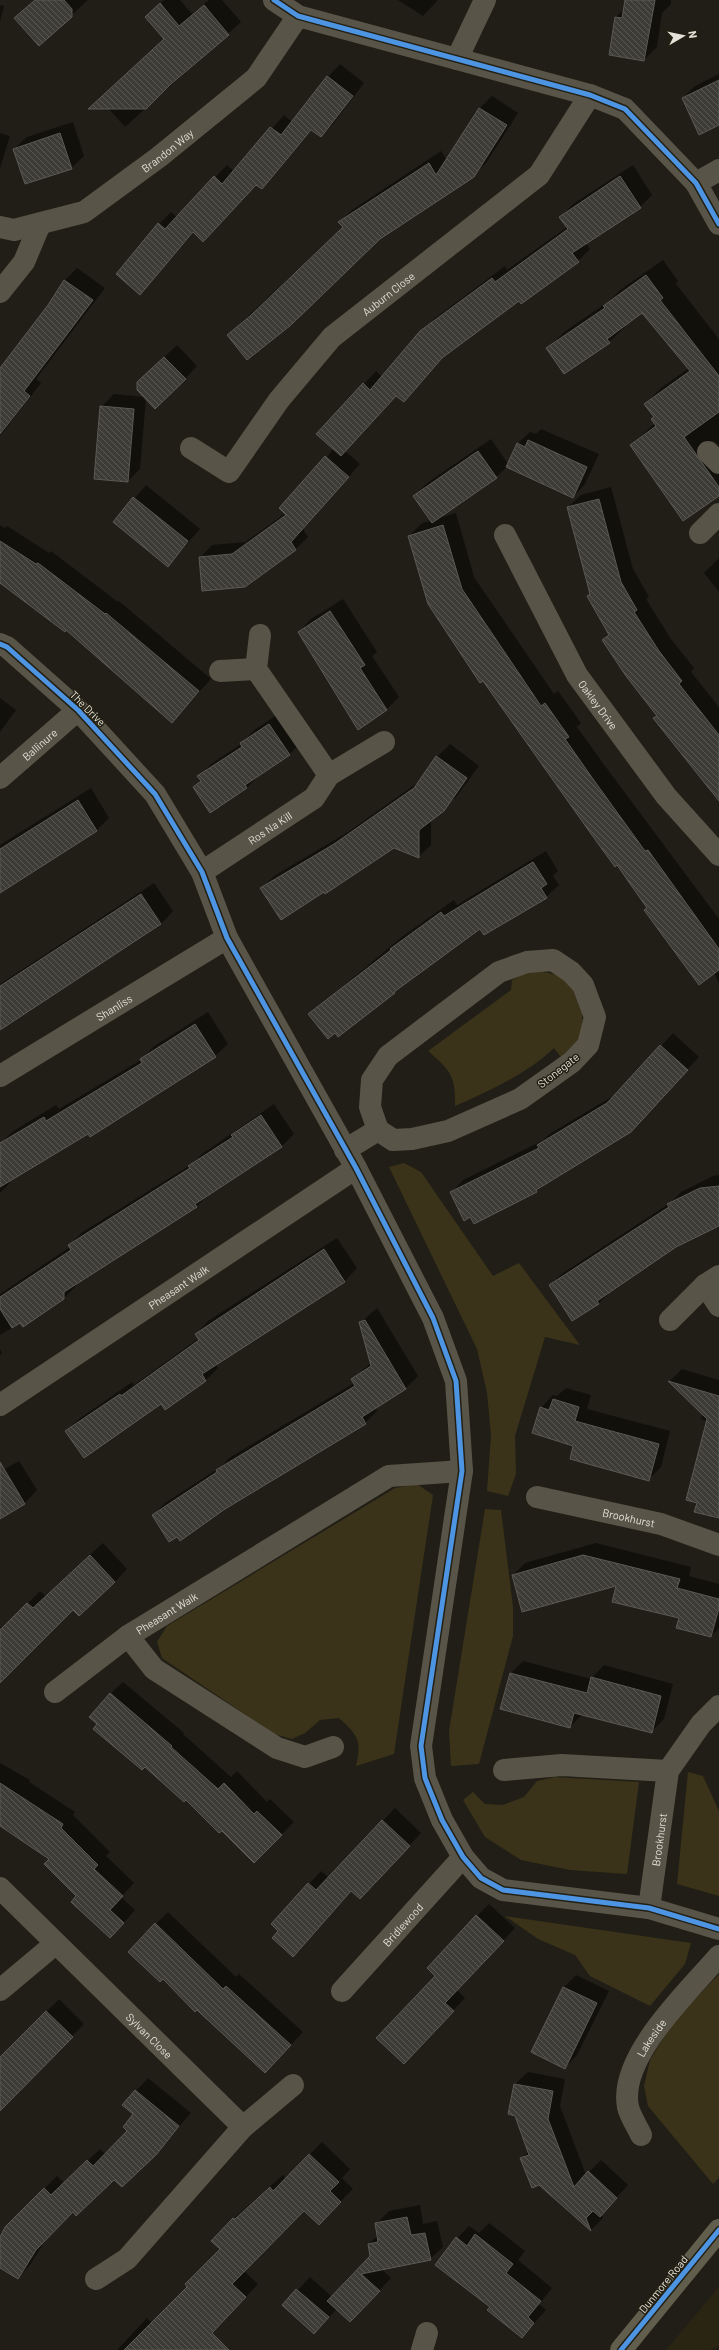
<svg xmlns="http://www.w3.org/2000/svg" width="719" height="2350" font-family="Barlow,sans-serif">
	<defs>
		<pattern id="building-back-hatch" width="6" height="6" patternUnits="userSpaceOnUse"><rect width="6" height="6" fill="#3d3c36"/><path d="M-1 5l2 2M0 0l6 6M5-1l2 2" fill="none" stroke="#595852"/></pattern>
	</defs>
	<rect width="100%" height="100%" fill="#201e16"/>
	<polygon fill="#2a2513" points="719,2287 719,2346 710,2350 666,2350"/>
	<g fill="#3a3319">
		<path d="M530 970C545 972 563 974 573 986 585 1000 585 1027 577 1043 574 1048 566 1053 561 1057L554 1048C527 1074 489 1091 455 1106 456 1076 450 1070 428 1051L511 990 512 980Z"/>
		<polygon points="404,1163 421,1172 493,1276 519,1263 580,1345 545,1337 515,1436 516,1474 508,1496 487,1491 491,1435 487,1393 477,1349 389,1167"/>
		<path d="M417 1484 433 1495 394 1754 356 1766C362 1741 358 1735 339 1718L320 1720 305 1733 292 1739 274 1734 162 1658 157 1642 167 1626 395 1488Z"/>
		<polygon points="485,1509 501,1510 513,1607 513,1636 479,1764 451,1766 449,1731"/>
		<polygon points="688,1772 703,1776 719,1811 719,1896 677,1884"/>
		<polygon points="555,1777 639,1782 627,1874 570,1870 521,1860 485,1837 463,1800 473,1792 485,1804 503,1805 524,1797 537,1781"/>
		<polygon points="505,1916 691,1943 685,1964 650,2006 590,1976 575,1955 538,1939"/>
		<polygon points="719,1974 719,2178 713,2184 648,2106 644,2086 650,2060 673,2022"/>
	</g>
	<g fill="#0007">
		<polygon points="34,0 88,0 39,45 15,19"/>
		<polygon points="164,0 180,0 192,14 209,0 222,0 241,22 125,127 100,99 165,39 159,5"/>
		<polygon points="398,0 438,0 423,16"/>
		<polygon points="626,0 671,0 671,4 662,13 657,47 644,60 616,17 624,9"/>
		<polygon points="0,5 4,6 0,21"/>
		<polygon points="340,64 364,83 333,124 321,136 312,130 262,188 257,184 194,232 140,293 159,224 171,212 177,217 227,165 234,171 284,115 292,122 328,77"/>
		<polygon points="719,74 719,124 683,98 695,86"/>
		<polygon points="492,96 518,113 486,163 473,176 228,335 344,226 340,222 352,210 441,151 447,160 480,108"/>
		<polygon points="73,122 84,156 71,168 14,149 27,137"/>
		<polygon points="0,133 10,136 0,168"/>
		<polygon points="633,165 652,195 640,207 586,243 590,249 578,261 519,299 446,353 404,401 397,395 345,451 360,464 303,529 308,537 296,549 244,586 200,558 212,545 245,542 286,513 333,449 318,434 364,384 376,371 382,377 434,319 505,266 507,270 567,227 561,217 573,204"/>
		<polygon points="663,260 678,281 676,284 719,339 719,445 712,440 719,450 719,494 631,445 655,423 655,417 645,404 661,388 689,368 643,311 624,325 625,327 609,342 548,348 564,332 609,301 620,290"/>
		<polygon points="77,268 105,288 36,379 41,383 0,436 0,380 65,280"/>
		<polygon points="177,345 197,366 185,379 146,398 140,469 128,481 101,407 114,394 145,397 151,370"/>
		<polygon points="541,429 599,454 585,484 573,497 507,467 496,477 436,519 456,513 474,577 554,694 558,691 581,723 577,727 605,766 719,919 719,984 714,972 648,908 409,536 422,523 431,521 415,496 427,483 491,439 508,464 517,444 530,432 536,434"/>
		<polygon points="146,485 200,529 168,565 114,522"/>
		<polygon points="611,487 633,569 649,597 646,599 671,639 694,668 691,672 719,707 719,801 654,718 658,715 604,640 610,634 591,593 568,507 581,495"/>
		<polygon points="0,525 5,528 7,526 49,553 51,551 118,602 119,601 211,679 172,721 66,629 0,582"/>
		<polygon points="719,558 719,592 704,573"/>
		<polygon points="343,599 377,652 372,656 399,697 386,710 299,632 311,619"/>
		<polygon points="0,698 16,710 0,732"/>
		<polygon points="281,712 301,742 289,755 259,775 247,788 194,787 201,780 199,776 211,764 241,744 253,731"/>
		<polygon points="450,744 479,766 456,797 431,819 431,845 418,857 394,847 324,891 262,888 274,876 348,832 420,781 437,757"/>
		<polygon points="91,788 109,818 97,830 0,891 0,845"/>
		<polygon points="546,851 558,871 553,876 559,885 546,897 481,928 403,984 338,1036 335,1032 310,1014 403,936 454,900 457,905"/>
		<polygon points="154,883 173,911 161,924 0,1029 0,984"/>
		<polygon points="208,1012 228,1044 215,1056 9,1181 10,1183 0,1193 0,1144 12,1132 56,1105 59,1109 141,1060 153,1047"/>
		<polygon points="673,1033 699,1057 643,1118 545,1183 537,1191 474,1223 451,1193 463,1180 542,1141 551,1133 618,1093"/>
		<polygon points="274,1104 294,1134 282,1146 208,1195 197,1206 76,1283 76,1286 63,1299 0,1335 0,1294 70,1247 69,1245 81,1233 192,1164 202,1154"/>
		<polygon points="719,1175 719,1228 711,1229 676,1246 611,1291 599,1303 572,1320 550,1285 563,1273 670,1203 681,1192 713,1176"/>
		<polygon points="337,1238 357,1268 345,1281 216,1364 218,1368 206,1380 165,1409 161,1403 66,1431 79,1419 132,1382 134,1385 199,1338 196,1334 208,1321"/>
		<polygon points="377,1308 418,1376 406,1388 376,1407 377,1411 365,1423 153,1515 165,1503 222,1466 229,1458 354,1383 352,1379 371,1363 360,1323"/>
		<polygon points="0,1349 2,1353 0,1355"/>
		<polygon points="682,1369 719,1380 719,1517 707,1421 701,1419 703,1414 670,1381"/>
		<polygon points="566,1388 591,1395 587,1409 670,1431 661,1467 648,1480 575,1445 541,1408 553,1395 557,1396"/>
		<polygon points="19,1461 37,1490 25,1503 0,1518 0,1472"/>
		<polygon points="103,1543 127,1569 115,1582 73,1609 0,1674 0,1631 40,1591 45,1596"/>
		<polygon points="596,1543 691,1567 689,1576 719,1584 719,1628 711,1636 617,1584 513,1575 525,1563"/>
		<polygon points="523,1661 591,1679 604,1665 673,1684 664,1719 651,1732 582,1715 570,1727 502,1709 511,1673"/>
		<polygon points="123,1682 184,1733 183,1734 231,1777 237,1771 267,1802 270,1799 294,1822 254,1862 110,1694"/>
		<polygon points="0,1763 30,1780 29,1782 75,1812 73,1815 110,1852 106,1856 134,1883 121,1897 135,1910 123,1924 78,1896 51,1859 0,1827"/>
		<polygon points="395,1808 421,1833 372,1886 352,1890 305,1943 272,1924 321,1871 329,1878"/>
		<polygon points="489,1904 515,1928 457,1990 465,1998 416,2050 436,1976 477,1916"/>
		<polygon points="168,1912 236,1977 239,1974 303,2032 277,2060 156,1924"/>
		<polygon points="576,1975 609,1991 577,2055 565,2068 564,1987"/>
		<polygon points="59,1999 84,2024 8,2101 0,2100 0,2058"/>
		<polygon points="528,2072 565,2079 560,2106 586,2175 601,2160 628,2185 601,2214 603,2218 591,2230 539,2183 521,2159 529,2151 515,2115 509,2114 515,2084"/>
		<polygon points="148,2078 191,2113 155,2154 114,2179 73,2211 48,2236 30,2265 18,2278 0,2267 0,2239 8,2225 57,2176 64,2183 100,2149 105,2154 128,2131 135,2114 123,2105"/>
		<polygon points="322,2142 350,2169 342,2178 353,2189 331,2211 304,2210 244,2271 258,2284 214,2331 174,2350 117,2350 147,2318 152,2323 189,2287 221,2249 234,2218 283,2175 286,2179"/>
		<polygon points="420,2205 423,2224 437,2221 443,2247 430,2259 381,2269 391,2278 362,2309 337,2309 314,2332 284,2305 310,2277 332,2297 371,2256 369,2244 378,2235 376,2224 389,2211"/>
		<polygon points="489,2223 525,2251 518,2260 552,2288 539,2304 546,2310 522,2337 491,2307 457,2238 469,2226 479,2233"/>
	</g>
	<g fill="url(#building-back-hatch)" stroke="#5b5952">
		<polygon points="35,0 64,0 72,9 72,17 39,46 14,18"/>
		<polygon points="625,0 655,0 644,61 609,55 615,17 622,18"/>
		<polygon points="160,3 179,26 204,5 229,35 171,84 146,109 88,109 164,39 145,17"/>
		<polygon points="327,76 353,96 321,137 311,130 262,189 256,185 203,242 193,232 140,295 116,274 158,223 165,229 214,176 222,184 270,127 281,135"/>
		<polygon points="719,80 719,125 699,135 682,98"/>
		<polygon points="479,108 507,125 474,177 380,239 291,325 247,360 227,335 250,316 343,227 338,222 429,163 436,175"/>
		<polygon points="60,133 72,169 25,184 13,149"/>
		<polygon points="620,176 641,208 572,253 579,262 521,304 519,301 442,358 404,402 396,396 341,456 316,434 363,383 370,390 420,331 492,278 495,282 568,229 559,217"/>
		<polygon points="646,275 663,298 660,300 719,376 719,412 684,437 719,487 719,496 683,521 630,445 656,426 651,419 654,417 644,404 690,371 642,313 607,339 610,343 564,374 546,348 605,308 603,306"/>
		<polygon points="64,280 93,300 24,391 30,396 0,434 0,368 48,305"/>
		<polygon points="164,357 186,379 155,409 137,390 137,382"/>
		<polygon points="100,406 134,409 128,482 94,479"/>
		<polygon points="528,440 587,467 573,498 506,467 517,443 525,447"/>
		<polygon points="478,451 497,478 432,523 413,496"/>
		<polygon points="325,456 349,477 291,542 296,550 245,587 202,591 199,557 232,554 286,515 279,508"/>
		<polygon points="133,497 188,541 168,567 113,522"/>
		<polygon points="599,499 621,582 637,610 634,612 659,651 682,681 679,684 719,735 719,801 653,718 657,716 626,676 602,640 609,635 587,596 590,594 567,507"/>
		<polygon points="443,525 462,589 541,706 545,703 569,737 565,739 593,779 645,851 648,850 719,949 719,970 699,985 644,910 647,908 617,865 615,867 589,831 483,681 480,683 428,604 408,536"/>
		<polygon points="0,541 36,564 38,563 105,614 106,613 199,691 172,723 66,630 65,632 0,583"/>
		<polygon points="330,611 365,665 360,668 387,710 358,730 298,632"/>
		<polygon points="269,724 290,755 245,785 247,788 210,813 193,787 201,781 197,776 242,747 240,743"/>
		<polygon points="436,756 467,778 444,811 419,830 419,858 394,848 325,894 324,892 281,920 260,888 334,844 414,788"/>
		<polygon points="78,800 97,831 0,893 0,849"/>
		<polygon points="533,862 547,884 541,888 547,898 484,935 480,929 394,992 395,993 338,1037 335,1033 328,1039 308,1014 391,950 390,949 441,912 444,916"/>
		<polygon points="141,894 161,924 0,1030 0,986"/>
		<polygon points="195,1024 216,1057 90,1137 88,1134 0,1187 0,1143 44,1117 46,1121 142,1063 140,1059"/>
		<polygon points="660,1045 688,1070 631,1132 536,1190 537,1192 474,1224 470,1217 464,1221 450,1192 539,1148 537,1145 607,1103"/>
		<polygon points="261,1115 282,1147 195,1204 197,1207 64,1292 64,1299 23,1327 20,1323 12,1328 0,1309 0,1297 71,1250 68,1245 190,1168 188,1166 233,1137 231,1135"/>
		<polygon points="719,1186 719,1226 676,1247 597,1301 599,1304 572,1321 549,1285 669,1207 667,1204 700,1188"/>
		<polygon points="324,1249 345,1282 202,1374 206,1381 165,1410 161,1404 84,1458 65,1431 120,1394 121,1396 199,1340 195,1334"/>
		<polygon points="365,1320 406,1389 362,1417 366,1424 225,1509 180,1541 177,1537 169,1542 152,1515 217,1472 216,1470 355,1386 351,1379 371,1366 359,1322"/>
		<polygon points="668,1381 719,1396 719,1518 694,1512 697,1503 686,1500 707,1419"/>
		<polygon points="553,1399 579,1407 575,1421 659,1444 649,1481 570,1459 573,1446 532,1433 540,1407 549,1410"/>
		<polygon points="0,1462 25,1504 0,1519"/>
		<polygon points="90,1555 115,1582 79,1616 73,1610 0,1683 0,1630 27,1603 33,1608"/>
		<polygon points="583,1555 680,1579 677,1588 719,1599 719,1608 711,1637 676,1628 679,1618 612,1602 616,1586 522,1612 512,1575"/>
		<polygon points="510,1673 587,1693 591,1677 661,1696 652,1733 574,1713 570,1728 500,1709"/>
		<polygon points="110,1693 172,1746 171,1747 218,1789 224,1783 254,1814 257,1811 282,1835 254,1863 222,1831 219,1833 186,1800 184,1802 145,1767 142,1770 93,1729 97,1724 89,1717"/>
		<polygon points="0,1783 63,1824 61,1828 98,1865 94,1869 123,1896 110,1910 124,1923 110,1938 71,1902 76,1896 44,1864 49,1859 0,1826"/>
		<polygon points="382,1820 410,1846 360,1899 351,1891 293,1957 272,1938 278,1931 271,1924 308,1883 316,1890"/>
		<polygon points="476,1915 504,1941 445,2003 454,2011 404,2064 376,2038 435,1976 427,1968"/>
		<polygon points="155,1923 223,1989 226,1986 291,2045 265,2073 197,2010 195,2012 163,1979 160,1982 128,1952"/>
		<polygon points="563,1987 597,2003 565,2069 531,2052"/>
		<polygon points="46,2011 73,2037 0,2111 0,2057"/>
		<polygon points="514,2084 553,2091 548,2119 574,2187 588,2171 617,2198 600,2217 593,2211 586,2218 591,2231 539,2185 532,2188 520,2158 529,2155 515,2116 508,2114"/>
		<polygon points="135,2090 179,2126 156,2155 122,2187 114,2180 76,2216 73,2212 36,2250 18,2279 0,2268 0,2237 5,2227 44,2188 51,2195 87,2160 93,2166 127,2131 123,2127 133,2114 122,2105"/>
		<polygon points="309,2154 339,2182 330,2191 341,2202 319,2225 304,2211 232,2284 246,2297 212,2333 229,2350 124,2350 187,2287 185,2284 220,2249 211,2241 233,2218 235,2219 270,2187 273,2191"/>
		<polygon points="407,2217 411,2235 425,2233 431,2260 361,2274 380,2291 350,2322 327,2301 370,2256 368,2244 378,2242 375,2223"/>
		<polygon points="475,2234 513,2264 506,2273 541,2301 528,2317 534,2323 522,2338 487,2310 490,2307 435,2265 456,2237 467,2246"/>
		<polygon points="296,2289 329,2317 314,2334 282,2305"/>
	</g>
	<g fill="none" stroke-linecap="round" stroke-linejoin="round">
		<g stroke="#585448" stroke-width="22">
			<polyline points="274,0 298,16 590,95 625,109 696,183 719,224"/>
			<polyline points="457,59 485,0"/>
			<polyline points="696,183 719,170"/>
			<path id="s1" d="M0 227 14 230 84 212 159 157 256 78 298 16"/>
			<polyline points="0,292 24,262 40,224"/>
			<path id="s2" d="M191 448 229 472 279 400 332 337 539 175 590 95"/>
			<polyline points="708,452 719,463"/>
			<polyline points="700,533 719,514"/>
			<path id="s3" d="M505 535 577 675 666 796 719 855"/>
			<polyline points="260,635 256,669 329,775"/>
			<polyline points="0,644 7,647 78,710 155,794 202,872 227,938 356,1168 433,1318 456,1381 462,1471 421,1746 425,1778 442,1820 463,1857 481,1878 503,1890 649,1908 719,1929"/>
			<polyline points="220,671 256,669"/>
			<path id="s4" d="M0 778 78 710"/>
			<path id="s5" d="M202 872 314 798 329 775 384 742"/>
			<polygon points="553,960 571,972 583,985 595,1017 588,1045 572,1062 520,1099 448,1131 412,1139 393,1140 378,1130 370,1107 372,1080 388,1056 499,972 527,962"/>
			<path id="s6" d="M0 1076 227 938"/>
			<polyline points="345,1150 378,1130"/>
			<polyline points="705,1285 719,1306"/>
			<polyline points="670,1320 705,1285 719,1276"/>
			<path id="s7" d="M0 1405 356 1168"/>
			<path id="s8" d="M537 1497 661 1524 719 1545"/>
			<polyline points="128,1636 154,1669 277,1748 305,1757 333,1747"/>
			<path id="s9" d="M55 1692 128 1636 389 1476 462 1471"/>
			<polyline points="504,1770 562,1765 668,1771"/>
			<path id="s10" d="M0 1888 243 2127"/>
			<path id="s11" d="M649 1908 668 1771 701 1724 719 1706"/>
			<polyline points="0,1990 55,1944"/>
			<path id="s12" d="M342 1991 463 1857"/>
			<path id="s13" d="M641 2135C637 2126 630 2116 628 2107 618 2057 689 1991 719 1956"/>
			<polyline points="96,2279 127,2259 243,2127 293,2085"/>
			<polyline points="422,2350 427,2333"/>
		</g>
		<polyline stroke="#625e4d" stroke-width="22" points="621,2350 719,2230"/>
		<g stroke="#232013" stroke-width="8">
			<g id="cycleway">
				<polyline points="274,0 298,16 590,95 625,109 696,183 719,224"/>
				<polyline points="0,644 7,647 78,710 155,794 202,872 227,938 356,1168 433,1318 456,1381 462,1471 421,1746 425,1778 442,1820 463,1857 481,1878 503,1890 649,1908 719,1929"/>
				<polyline points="621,2350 719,2230"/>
			</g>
		</g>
		<use href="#cycleway" stroke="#4d94e3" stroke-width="5"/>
	</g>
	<g text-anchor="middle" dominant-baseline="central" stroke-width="3" stroke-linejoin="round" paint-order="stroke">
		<g font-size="11" fill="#e4e1d9" stroke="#232013">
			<text stroke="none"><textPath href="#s1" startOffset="190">Brandon Way</textPath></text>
			<text stroke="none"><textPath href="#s2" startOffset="286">Auburn Close</textPath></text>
			<text stroke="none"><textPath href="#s3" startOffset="194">Oakley Drive</textPath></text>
			<text transform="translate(88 708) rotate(45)">The Drive</text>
			<text stroke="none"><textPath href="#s4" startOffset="52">Ballinure</textPath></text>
			<text stroke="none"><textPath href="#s5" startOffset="81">Ros Na Kill</textPath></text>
			<text stroke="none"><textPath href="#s6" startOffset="133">Shanliss</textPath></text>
			<text transform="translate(558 1070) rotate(-38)">Stonegate</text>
			<text stroke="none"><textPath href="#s7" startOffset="214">Pheasant Walk</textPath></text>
			<text stroke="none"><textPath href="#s8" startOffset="94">Brookhurst</textPath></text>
			<text stroke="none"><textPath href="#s9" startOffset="137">Pheasant Walk</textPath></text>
			<text stroke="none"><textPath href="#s11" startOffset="69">Brookhurst</textPath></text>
			<text stroke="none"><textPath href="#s12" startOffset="90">Bridlewood</textPath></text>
			<text stroke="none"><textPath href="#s10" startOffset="210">Sylvan Close</textPath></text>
			<text stroke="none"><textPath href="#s13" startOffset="106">Lakeside</textPath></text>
			<text transform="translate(663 2284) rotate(-51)">Dunmore Road</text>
		</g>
	</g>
	<g transform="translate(683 36) rotate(81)" stroke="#232013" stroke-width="3" paint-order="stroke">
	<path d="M0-3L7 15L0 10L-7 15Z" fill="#e4e1d9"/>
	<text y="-6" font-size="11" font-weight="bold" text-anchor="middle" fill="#e4e1d9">N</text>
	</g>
</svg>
